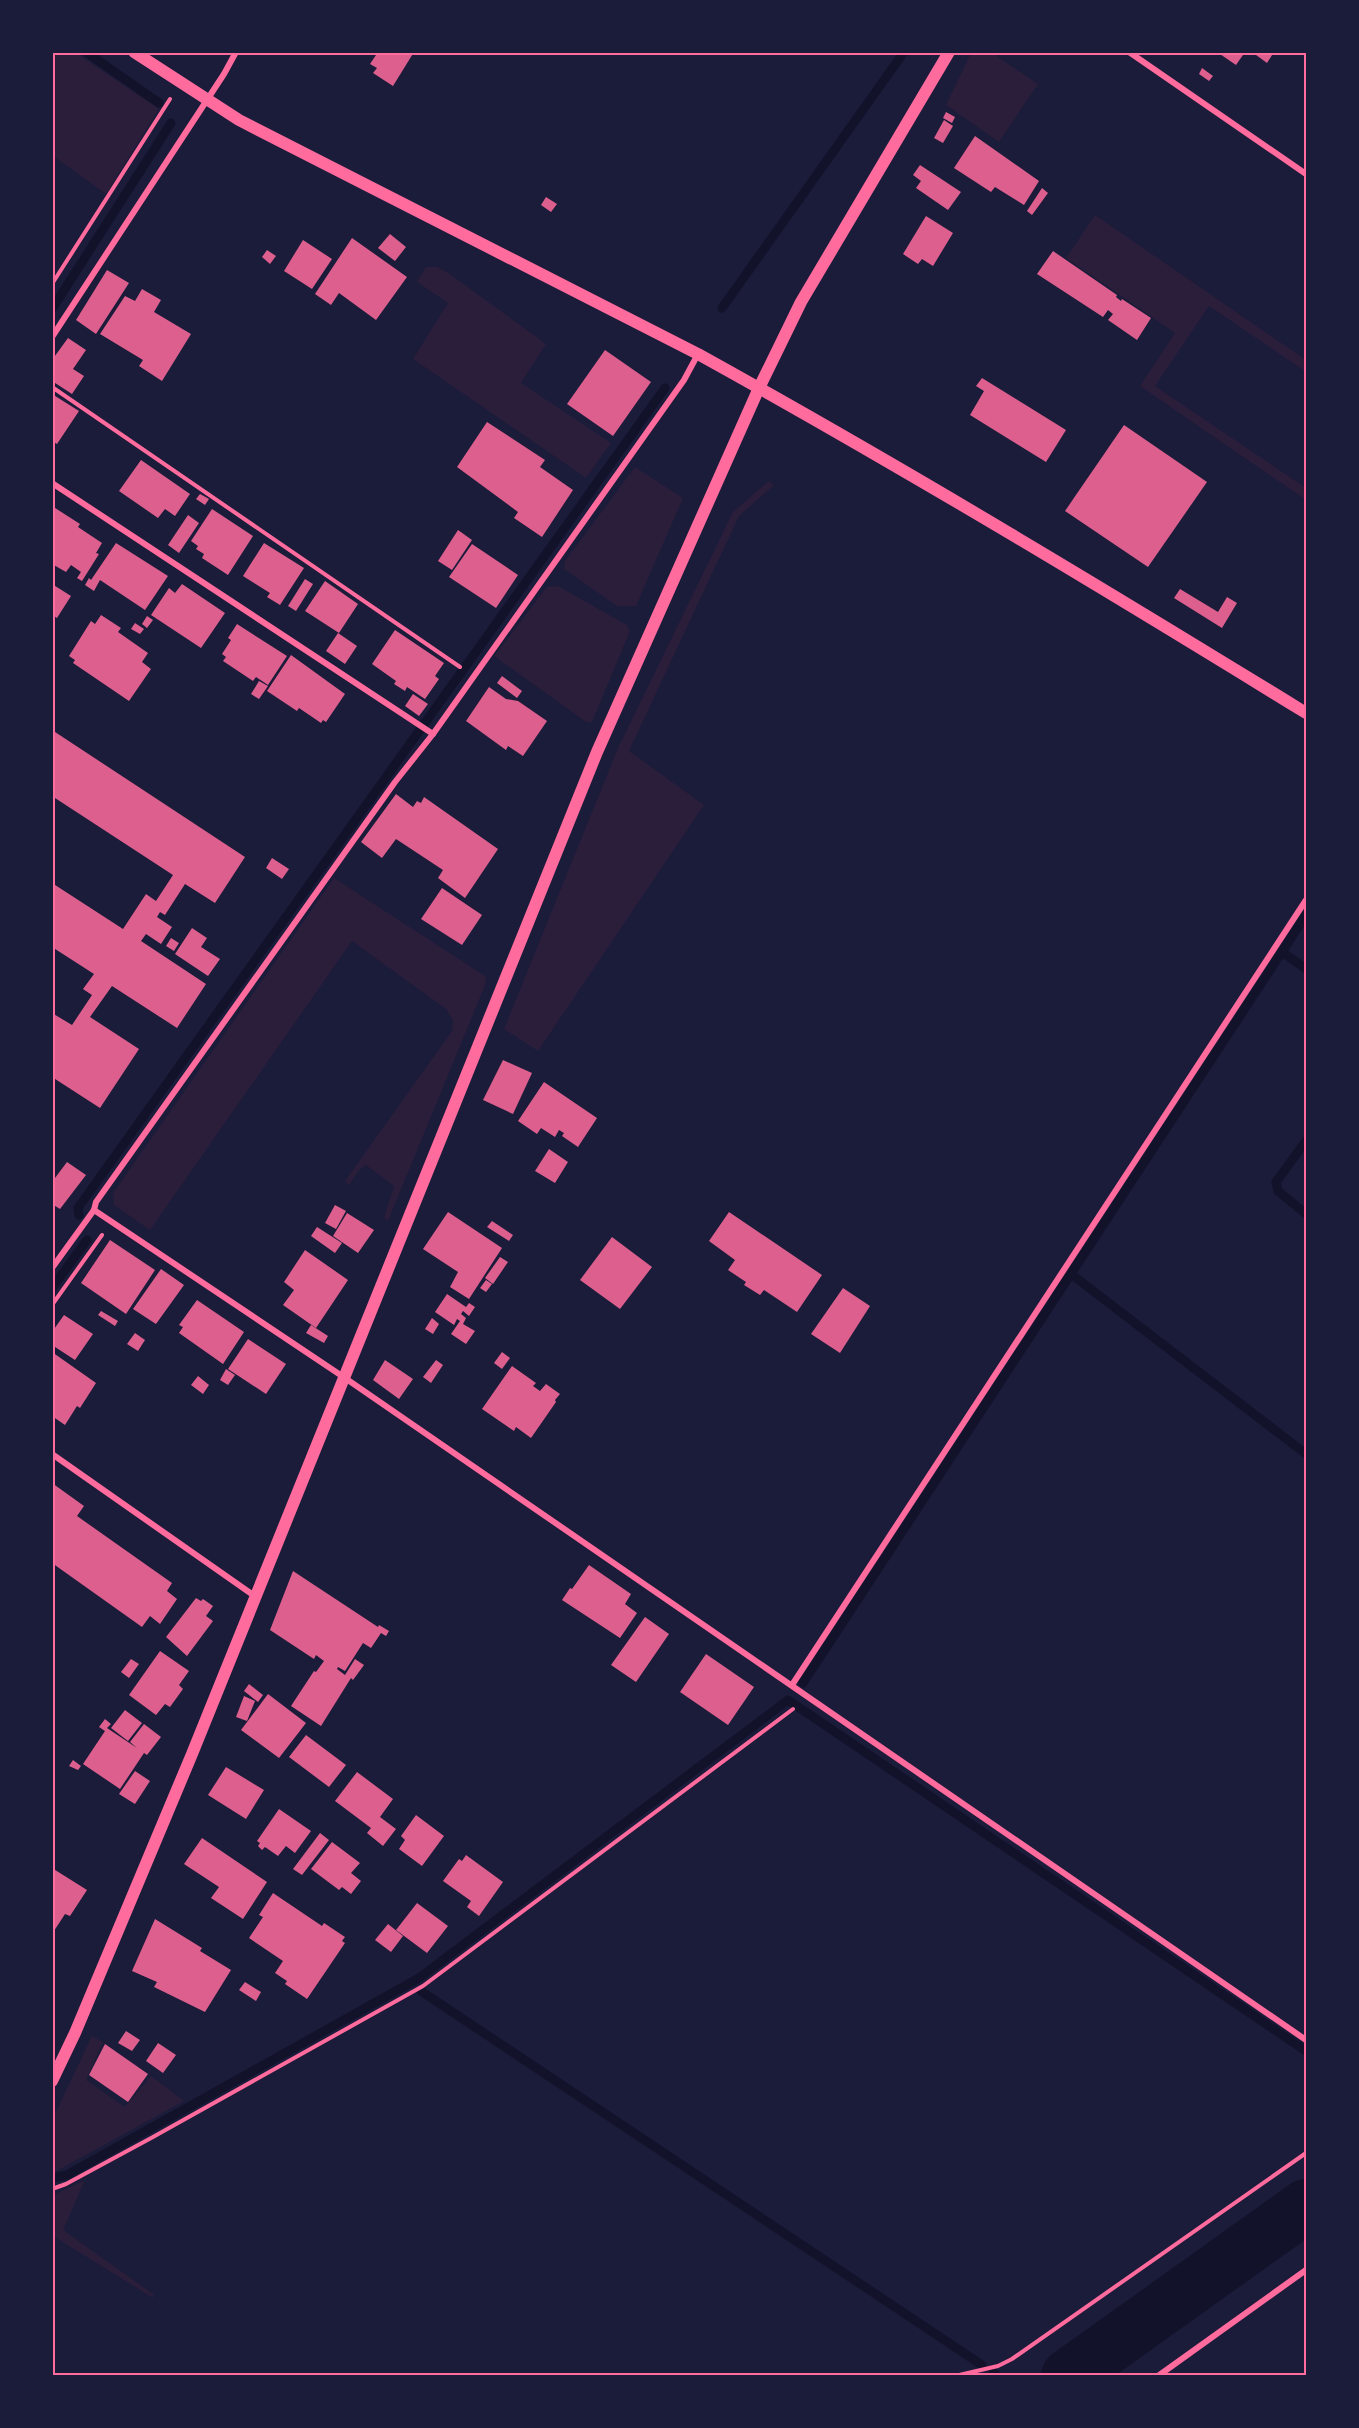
<svg xmlns="http://www.w3.org/2000/svg" width="1359" height="2428" font-family="Raleway,sans-serif">
	<rect width="100%" height="100%" fill="#1b1b3a"/>
	<g fill="#2a1e3b">
		<polygon points="53,52 76,53 159,109 106,194 53,156"/>
		<polygon points="971,53 992,53 1038,84 999,142 946,105"/>
		<polygon points="1095,215 1306,360 1306,372 1209,306 1155,386 1306,488 1306,500 1140,386 1175,333 1066,258"/>
		<polygon points="426,267 437,267 447,272 546,344 521,383 611,443 586,478 413,359 448,303 417,282"/>
		<polygon points="635,467 683,498 636,606 617,606 564,569 565,561"/>
		<polygon points="769,481 774,485 739,516 629,751 704,805 538,1051 504,1029 618,748 733,512"/>
		<polygon points="558,586 627,625 630,631 592,722 586,722 494,656 547,587"/>
		<polygon points="334,878 485,976 486,983 388,1221 384,1218 394,1186 366,1165 360,1169 349,1185 345,1181 452,1031 453,1020 446,1009 352,941 150,1230 114,1205 113,1193"/>
		<polygon points="92,2036 103,2042 86,2080 125,2107 151,2076 184,2101 53,2173 53,2118"/>
		<polygon points="85,2180 63,2230 153,2294 153,2298 53,2236 53,2195"/>
	</g>
	<g fill="none" stroke-linecap="round" stroke-linejoin="round">
		<g stroke="#12122b" stroke-width="9">
			<polyline points="86,52 159,103"/>
			<polyline points="722,308 904,52"/>
			<polyline points="52,309 171,123"/>
			<polyline points="1282,952 1306,969"/>
			<polyline points="1306,1141 1276,1182 1278,1191 1306,1214"/>
			<path d="M79 1215 78 1208C274 935 468 660 665 388"/>
			<polyline points="1071,1274 1306,1454"/>
			<polyline points="52,1288 87,1240"/>
			<polyline points="803,1683 1306,915"/>
			<polyline points="421,1991 982,2365"/>
			<polyline points="52,2178 67,2175 419,1978 788,1700 1306,2051"/>
			<polyline points="993,2372 997,2376"/>
		</g>
		<polyline stroke="#12122b" stroke-width="54" points="1068,2376 1306,2206"/>
	</g>
	<g fill="#dd5f8e">
		<polygon points="378,52 386,54 414,52 393,86 373,73 377,68 370,64"/>
		<polygon points="1217,52 1245,52 1236,65"/>
		<polygon points="1252,52 1274,52 1267,63"/>
		<polygon points="1202,68 1213,76 1209,81 1199,74"/>
		<polygon points="946,112 955,117 952,123 943,118"/>
		<polygon points="944,120 953,126 943,143 934,138"/>
		<polygon points="975,136 1039,181 1024,205 995,187 991,192 954,168"/>
		<polygon points="920,165 961,192 948,210 916,188 921,181 913,175"/>
		<polygon points="1042,188 1048,193 1032,215 1027,211"/>
		<polygon points="546,197 557,204 551,212 541,205"/>
		<polygon points="926,216 953,233 933,266 922,259 918,264 903,254"/>
		<polygon points="390,234 406,247 395,261 378,248"/>
		<polygon points="352,238 407,277 376,320 339,293 331,305 315,294"/>
		<polygon points="303,240 332,259 312,289 284,271"/>
		<polygon points="267,250 276,256 270,264 262,257"/>
		<polygon points="1053,251 1117,295 1116,297 1121,301 1122,299 1151,318 1137,340 1108,320 1113,314 1108,310 1103,317 1037,274"/>
		<polygon points="107,270 129,283 96,334 76,320"/>
		<polygon points="142,289 161,300 154,312 191,334 162,381 139,366 143,360 100,334 125,296 135,301"/>
		<polygon points="68,338 86,350 73,369 84,376 72,394 52,381 52,360"/>
		<polygon points="605,350 651,382 613,436 567,404"/>
		<polygon points="982,378 1066,430 1046,462 970,415 984,391 976,386"/>
		<polygon points="52,394 79,411 57,444 52,441"/>
		<polygon points="487,422 545,460 540,467 573,490 542,537 514,518 518,512 457,467"/>
		<polygon points="1124,425 1207,482 1148,567 1065,511"/>
		<polygon points="141,460 190,494 175,516 165,509 158,518 119,491"/>
		<polygon points="200,494 209,499 205,505 196,499"/>
		<polygon points="52,506 80,524 78,527 102,543 96,553 99,554 82,581 77,578 81,572 71,565 66,572 52,564"/>
		<polygon points="212,509 253,536 228,575 202,558 204,554 196,549 198,546 191,541"/>
		<polygon points="188,515 199,523 179,553 168,545"/>
		<polygon points="458,530 472,540 452,570 438,561"/>
		<polygon points="116,543 168,576 145,610 100,580 94,591 85,585 89,578 91,580"/>
		<polygon points="264,543 304,568 280,605 267,597 270,593 243,576"/>
		<polygon points="472,544 518,575 496,608 449,577"/>
		<polygon points="305,579 313,584 296,611 288,606"/>
		<polygon points="325,581 358,604 339,633 305,611"/>
		<polygon points="52,584 71,596 57,618 52,615"/>
		<polygon points="182,584 225,613 201,648 151,615 169,588 175,593"/>
		<polygon points="1180,589 1218,612 1227,597 1237,603 1222,628 1174,598"/>
		<polygon points="101,615 121,628 118,632 148,653 142,662 151,669 129,701 73,663 75,660 69,656 91,621 95,624"/>
		<polygon points="147,616 153,620 147,628 142,624"/>
		<polygon points="135,623 144,629 140,634 131,629"/>
		<polygon points="237,624 287,656 268,685 256,677 253,681 223,661 226,657 222,654 231,640 228,638"/>
		<polygon points="395,630 444,663 435,676 439,679 425,699 407,687 405,691 394,684 396,681 372,664"/>
		<polygon points="338,633 357,646 345,664 326,651"/>
		<polygon points="291,655 345,694 326,722 323,720 321,723 299,708 297,711 267,691"/>
		<polygon points="502,676 522,691 517,698 497,683"/>
		<polygon points="259,681 268,686 259,699 251,694"/>
		<polygon points="489,687 506,699 518,701 547,721 523,756 508,746 506,750 466,721"/>
		<polygon points="413,694 428,704 419,716 405,706"/>
		<polygon points="52,730 245,857 215,903 185,884 165,915 160,912 157,917 172,927 161,944 146,934 141,941 206,984 177,1028 112,986 90,1017 139,1049 100,1108 52,1077 52,1013 72,1025 92,995 83,989 94,974 52,947 52,883 123,929 146,894 156,901 173,875 55,798 52,802"/>
		<polygon points="396,794 413,807 417,801 421,803 424,797 498,849 465,898 438,878 443,870 396,839 382,858 361,842"/>
		<polygon points="272,858 289,869 282,879 266,868"/>
		<polygon points="442,888 482,915 462,945 421,919"/>
		<polygon points="192,928 207,938 201,947 220,959 208,976 175,954"/>
		<polygon points="171,938 179,943 174,951 166,946"/>
		<polygon points="503,1060 532,1073 513,1114 483,1100"/>
		<polygon points="544,1082 597,1118 578,1147 562,1136 564,1133 559,1130 555,1137 541,1128 537,1134 518,1121"/>
		<polygon points="549,1149 568,1162 555,1183 535,1171"/>
		<polygon points="67,1162 86,1175 60,1209 52,1204 52,1182"/>
		<polygon points="335,1205 346,1211 336,1229 325,1223"/>
		<polygon points="448,1212 502,1248 469,1299 450,1287 458,1272 423,1249"/>
		<polygon points="729,1212 822,1275 797,1312 764,1290 760,1295 744,1285 746,1282 728,1270 735,1260 709,1241"/>
		<polygon points="347,1213 374,1230 358,1253 333,1236"/>
		<polygon points="492,1221 513,1235 509,1241 487,1227"/>
		<polygon points="317,1227 342,1243 335,1253 311,1236"/>
		<polygon points="612,1237 652,1267 620,1309 580,1280"/>
		<polygon points="110,1240 155,1270 126,1314 81,1283"/>
		<polygon points="305,1250 348,1280 316,1328 283,1305 294,1290 284,1282"/>
		<polygon points="500,1257 508,1262 493,1284 485,1278"/>
		<polygon points="161,1269 184,1285 156,1324 133,1309"/>
		<polygon points="486,1280 492,1284 486,1292 480,1288"/>
		<polygon points="843,1288 870,1306 840,1353 811,1334"/>
		<polygon points="447,1294 466,1307 469,1303 475,1307 469,1316 463,1311 461,1314 466,1318 463,1324 475,1331 466,1344 451,1334 460,1321 457,1319 454,1325 435,1312"/>
		<polygon points="197,1300 244,1332 223,1364 179,1333 183,1327 179,1325"/>
		<polygon points="101,1311 118,1321 115,1326 98,1315"/>
		<polygon points="64,1315 93,1334 75,1360 52,1345 52,1332"/>
		<polygon points="432,1318 439,1324 433,1334 425,1329"/>
		<polygon points="311,1325 328,1336 324,1343 306,1333"/>
		<polygon points="135,1333 145,1340 138,1351 127,1344"/>
		<polygon points="248,1339 286,1364 266,1394 228,1369"/>
		<polygon points="52,1352 96,1383 80,1408 77,1406 65,1425 52,1416"/>
		<polygon points="502,1352 510,1358 502,1369 494,1363"/>
		<polygon points="385,1360 413,1379 399,1399 373,1380"/>
		<polygon points="436,1360 443,1365 431,1383 423,1377"/>
		<polygon points="512,1366 536,1383 533,1386 540,1391 546,1384 560,1394 555,1400 556,1402 531,1438 516,1427 514,1431 482,1409"/>
		<polygon points="226,1369 235,1375 228,1385 220,1380"/>
		<polygon points="198,1376 209,1385 203,1394 191,1385"/>
		<polygon points="52,1483 84,1506 77,1516 172,1583 167,1591 177,1599 160,1624 150,1616 142,1627 52,1563"/>
		<polygon points="589,1565 631,1594 625,1604 637,1613 620,1638 562,1600 570,1588 572,1589"/>
		<polygon points="293,1571 378,1627 379,1625 389,1631 386,1636 381,1633 371,1648 363,1643 345,1671 338,1667 337,1669 345,1675 355,1659 364,1665 353,1680 351,1678 321,1726 291,1706 314,1671 316,1672 324,1661 316,1655 314,1659 270,1630"/>
		<polygon points="196,1598 201,1601 203,1599 213,1606 206,1616 213,1621 187,1656 166,1637"/>
		<polygon points="645,1617 669,1634 636,1682 611,1665"/>
		<polygon points="160,1651 189,1671 179,1685 183,1689 170,1707 165,1704 156,1715 129,1695"/>
		<polygon points="706,1654 754,1687 728,1725 680,1692"/>
		<polygon points="131,1659 139,1664 129,1678 121,1672"/>
		<polygon points="249,1684 263,1695 258,1702 244,1691"/>
		<polygon points="268,1694 306,1723 279,1758 241,1730"/>
		<polygon points="244,1696 255,1701 247,1721 236,1717"/>
		<polygon points="125,1710 142,1723 128,1741 111,1728"/>
		<polygon points="105,1719 111,1724 107,1728 137,1748 130,1742 144,1724 161,1737 147,1755 144,1753 120,1789 83,1764 105,1731 99,1727"/>
		<polygon points="306,1735 346,1765 329,1787 289,1757"/>
		<polygon points="73,1760 81,1766 78,1770 69,1766"/>
		<polygon points="226,1767 264,1790 246,1819 208,1795"/>
		<polygon points="135,1771 150,1781 135,1804 119,1794"/>
		<polygon points="357,1772 393,1799 380,1817 396,1829 383,1846 367,1833 371,1828 335,1801"/>
		<polygon points="279,1809 311,1831 295,1853 286,1846 278,1856 265,1847 262,1850 258,1846 260,1843 257,1841"/>
		<polygon points="416,1815 444,1836 422,1866 399,1849 405,1840 401,1836"/>
		<polygon points="320,1833 329,1840 302,1875 293,1869"/>
		<polygon points="202,1838 267,1882 243,1919 211,1898 219,1887 184,1864"/>
		<polygon points="332,1842 360,1863 351,1873 361,1881 351,1894 342,1887 339,1890 311,1869"/>
		<polygon points="466,1855 503,1882 479,1916 467,1907 471,1901 443,1881 459,1859 462,1861"/>
		<polygon points="52,1868 87,1890 70,1916 65,1914 54,1931 52,1929"/>
		<polygon points="273,1893 322,1926 324,1923 345,1937 342,1941 345,1943 307,1999 285,1984 287,1981 275,1973 283,1961 249,1938 263,1917 259,1915"/>
		<polygon points="417,1903 448,1926 427,1953 396,1930"/>
		<polygon points="155,1919 202,1948 200,1951 231,1970 205,2012 154,1987 157,1982 132,1971"/>
		<polygon points="388,1924 403,1936 391,1952 375,1940"/>
		<polygon points="245,1982 261,1992 256,2001 239,1990"/>
		<polygon points="126,2031 140,2040 132,2051 118,2043"/>
		<polygon points="158,2043 176,2055 163,2073 146,2061"/>
		<polygon points="105,2044 148,2074 128,2102 89,2075"/>
	</g>
	<g fill="none" stroke-linecap="round" stroke-linejoin="round">
		<g stroke="#ff6b9d" stroke-width="4">
			<polyline points="52,284 170,99"/>
			<polyline points="52,387 460,667"/>
			<polyline points="52,1305 102,1235"/>
			<polyline points="52,2189 66,2184 153,2137 423,1986 793,1709"/>
			<polyline points="955,2376 998,2366 1012,2359 1306,2153"/>
		</g>
		<g stroke="#ff6b9d" stroke-width="6">
			<polyline points="1129,52 1306,174"/>
			<polyline points="52,337 224,74 236,52"/>
			<polyline points="52,483 433,734"/>
			<polyline points="94,1210 345,1378 1306,2040"/>
			<polyline points="52,1268 94,1210 96,1202 395,782 433,734 684,380 698,354"/>
			<polyline points="52,1454 256,1597"/>
			<polyline points="792,1685 1306,900"/>
			<polyline points="1158,2376 1306,2270"/>
		</g>
		<g stroke="#ff6b9d" stroke-width="12">
			<path d="M134 52 239 120 698 354C904 468 1106 590 1306 713"/>
			<polyline points="52,2081 75,2033 192,1754 597,752 759,388 801,302 949,52"/>
		</g>
	</g>
	<rect width="1359" height="2428" fill="none" stroke="#1b1b3a" stroke-width="108"/>
	<rect x="54" y="54" width="1251" height="2320" fill="none" stroke="#ff6b9d" stroke-width="2"/>
</svg>
